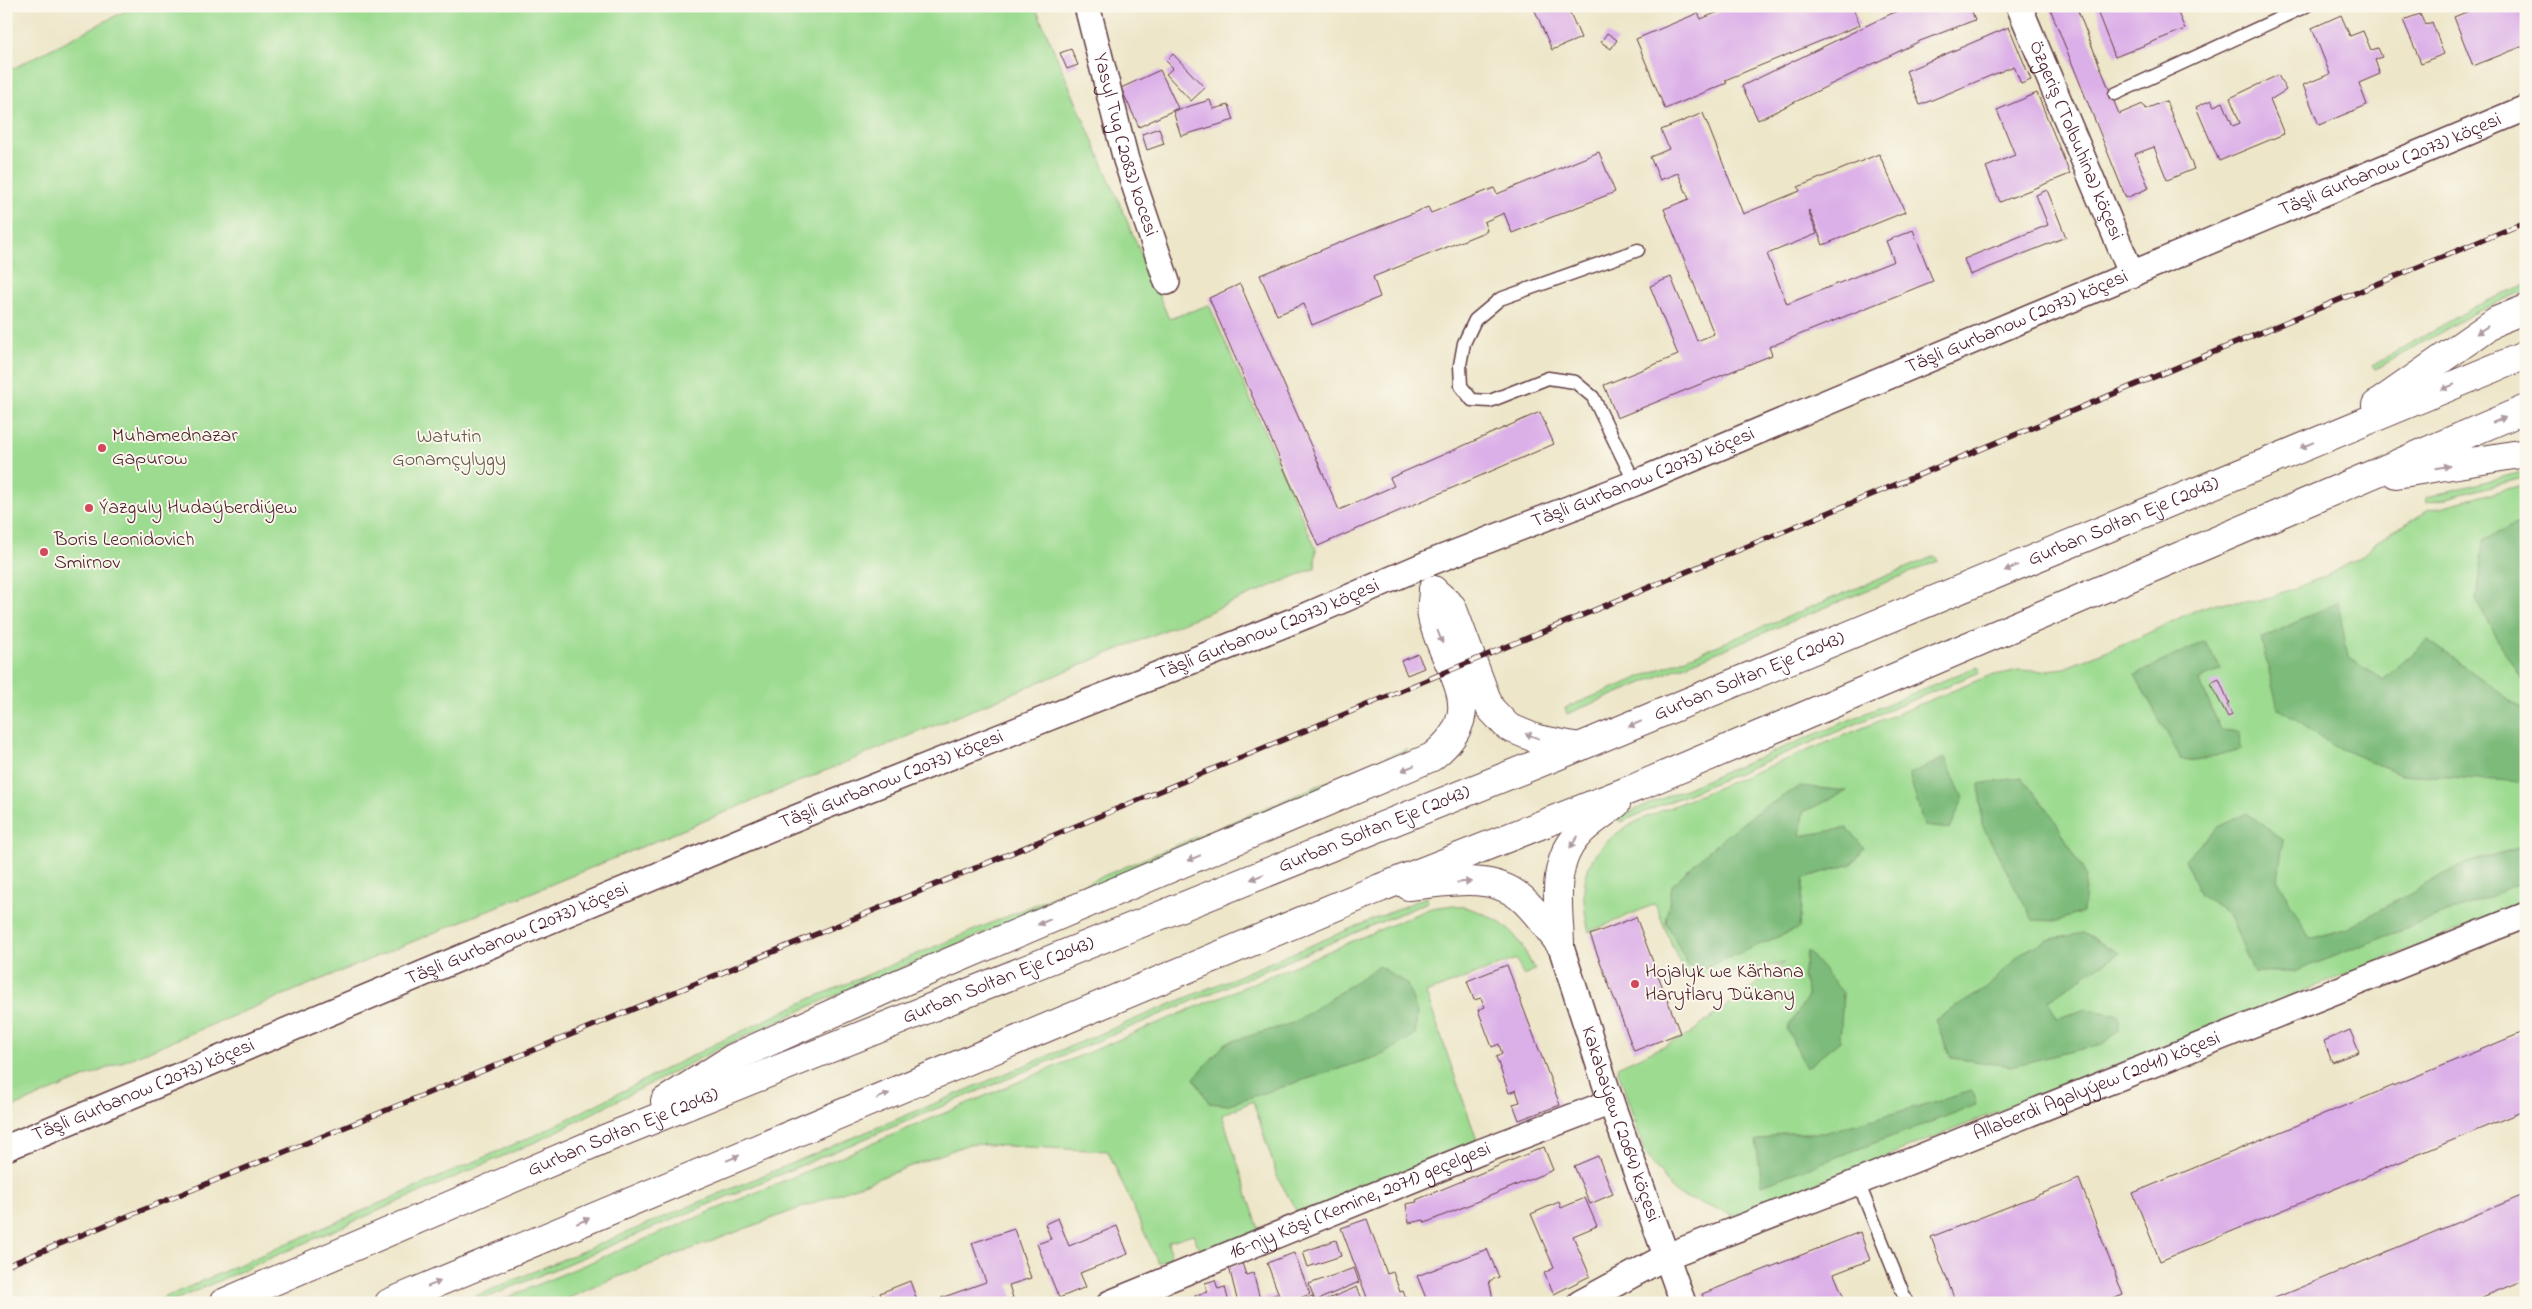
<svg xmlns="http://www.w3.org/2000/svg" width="2532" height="1309" font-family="'Indie Flower',sans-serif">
	<rect width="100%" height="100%" fill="#fbf7ec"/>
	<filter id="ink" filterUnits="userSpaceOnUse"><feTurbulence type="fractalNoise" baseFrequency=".02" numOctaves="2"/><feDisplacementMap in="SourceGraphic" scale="10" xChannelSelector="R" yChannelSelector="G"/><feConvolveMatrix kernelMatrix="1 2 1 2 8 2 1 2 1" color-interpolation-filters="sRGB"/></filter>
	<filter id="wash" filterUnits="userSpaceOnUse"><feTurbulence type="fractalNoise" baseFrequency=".0096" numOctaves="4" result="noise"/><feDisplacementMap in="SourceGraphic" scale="20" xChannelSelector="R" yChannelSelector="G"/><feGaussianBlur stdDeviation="1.12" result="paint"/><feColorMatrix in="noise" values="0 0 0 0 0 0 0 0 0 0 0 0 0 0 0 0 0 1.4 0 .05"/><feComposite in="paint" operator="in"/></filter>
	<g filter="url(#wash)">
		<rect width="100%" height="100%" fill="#ede6c9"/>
		<g fill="#9cdb90" stroke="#737d5e">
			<polygon points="135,6 1035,6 1169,319 1209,305 1316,549 1315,568 6,1110 6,72"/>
			<polygon points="2526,284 2526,290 2478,311 2376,369 2373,365 2476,306"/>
			<polygon points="2526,471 2526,477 2427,503 2426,497"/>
			<path d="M2526 484V903L1735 1216 1676 1194 1645 1153 1617 1067 1688 1035 1784 963 1687 981 1655 904 1589 932C1575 874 1589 844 1644 818L1986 677 2018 670 2040 671 2064 668 2140 637 2198 609 2216 603 2260 601 2326 576 2359 558 2382 538 2429 510Z"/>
			<polygon points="1935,556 1938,561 1567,714 1565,708"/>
			<polygon points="1978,666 1980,672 1621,822 1618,817"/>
			<polygon points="1406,749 1408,753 1388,763 813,1005 724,1046 542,1139 168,1303 152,1303 540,1133 721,1041 810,999"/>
			<polygon points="1426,897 1428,902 474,1303 459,1303"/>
			<path d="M1454 905C1474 908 1499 918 1513 934 1522 943 1528 959 1535 970L1523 975 1516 959 1426 993 1478 1143 1299 1216 1277 1176 1253 1101 1222 1115 1260 1233 1202 1255 1193 1234 1168 1242 1171 1258 1158 1263 1108 1151 969 1144 607 1281 558 1303H494L1431 908Z"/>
		</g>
		<g fill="#7dbb7a" stroke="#646d52">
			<polygon points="2526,519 2526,679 2520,679 2476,600 2483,540"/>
			<polygon points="2338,602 2348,657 2383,680 2428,640 2526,711 2526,782 2401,774 2334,746 2278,708 2261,639"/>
			<polygon points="2205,641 2221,669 2199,680 2221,730 2240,732 2241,749 2197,761 2181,759 2135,675"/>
			<polygon points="1945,758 1963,798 1950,829 1924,826 1909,774"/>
			<polygon points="2022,777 2053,817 2086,875 2083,912 2057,921 2033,920 1982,825 1979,784"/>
			<polygon points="1800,786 1847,791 1803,812 1800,836 1847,828 1864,848 1852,864 1804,878 1799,928 1699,970 1688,965 1666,922 1672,885 1708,851 1754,814"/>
			<polygon points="2247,813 2283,840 2278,880 2310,939 2348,928 2460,865 2526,846 2526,882 2294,972 2254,972 2228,912 2200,895 2185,860 2216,828"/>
			<polygon points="2083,933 2119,953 2048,1000 2057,1018 2087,1009 2119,1015 2119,1031 2102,1044 2011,1066 1951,1058 1935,1020 1987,988 2021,953 2047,940"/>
			<polygon points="1807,951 1843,993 1840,1041 1806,1068 1787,1029 1808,996 1803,976"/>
			<polygon points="1379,966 1407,984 1417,1013 1415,1035 1382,1055 1226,1105 1209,1103 1194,1078 1226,1043 1293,1023"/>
			<polygon points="1972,1091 1976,1105 1762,1185 1756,1141 1781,1133 1824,1133"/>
		</g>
		<g id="blocks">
			<g fill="#dbafe8">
				<polygon points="1533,6 1567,6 1581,38 1552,50"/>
				<polygon points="1733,6 1852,6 1860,25 1725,80 1727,83 1665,109 1636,39 1698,13 1701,19"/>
				<polygon points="1907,6 1970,6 1975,20 1920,41 1758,120 1742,86"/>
				<polygon points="2049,6 2076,6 2119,114 2143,104 2145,109 2166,101 2194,169 2167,180 2154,147 2135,154 2149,188 2126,198"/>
				<polygon points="2095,6 2175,6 2185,29 2115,57"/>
				<polygon points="2481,6 2519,6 2526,23 2526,45 2473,66 2454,17"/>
				<polygon points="2420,14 2425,25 2432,22 2444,54 2421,63 2403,20"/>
				<polygon points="2341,15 2350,36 2363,31 2371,50 2378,48 2382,57 2375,60 2380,74 2359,83 2367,105 2319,125 2303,85 2330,74 2312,28"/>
				<polygon points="2009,27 2031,80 2021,84 2014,66 1920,105 1906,71"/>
				<polygon points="1607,33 1617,40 1611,49 1601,42"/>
				<polygon points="1071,49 1078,65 1067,69 1060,53"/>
				<polygon points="1173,54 1205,88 1191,101 1166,74 1173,68 1166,61"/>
				<polygon points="1160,70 1178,108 1139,127 1121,88"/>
				<polygon points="2278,75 2286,90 2270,100 2284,134 2219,161 2196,107 2211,100 2214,106 2223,102 2233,126 2240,123 2230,98"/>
				<polygon points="2037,93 2070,174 2000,202 1986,167 2015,155 1997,110"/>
				<polygon points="1210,100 1213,109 1229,105 1234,120 1181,136 1173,111"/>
				<polygon points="1703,113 1743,214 1800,191 1798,187 1879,154 1905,212 1823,245 1809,210 1808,211 1817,234 1767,254 1787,304 1894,261 1886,241 1913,230 1933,281 1769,347 1772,355 1617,418 1604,385 1678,355 1650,286 1671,277 1697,341 1714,334 1664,209 1689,199 1678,173 1660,180 1650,157 1669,149 1661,130"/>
				<polygon points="1159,128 1164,144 1147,150 1142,134"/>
				<polygon points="1599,152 1615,192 1512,233 1504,213 1484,222 1487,231 1373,277 1380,297 1312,325 1304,304 1277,315 1260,275 1428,207 1431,213 1494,188 1497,194"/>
				<polygon points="2047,190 2066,237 1970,275 1964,259 2048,225 2036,195"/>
				<polygon points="1240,284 1339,510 1394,486 1390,478 1540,412 1554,444 1318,546 1209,298"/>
				<polygon points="1418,654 1424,668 1407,675 1401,661"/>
				<polygon points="2219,679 2229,703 2227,704 2232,715 2228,717 2210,683"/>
				<polygon points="1636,917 1680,1033 1634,1051 1590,935"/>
				<polygon points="1507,965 1560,1105 1519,1120 1513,1104 1520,1102 1516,1090 1509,1093 1496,1057 1502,1054 1499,1044 1492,1047 1478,1010 1485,1007 1481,998 1474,1000 1467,981"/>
				<polygon points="2350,1030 2359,1052 2332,1062 2324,1041"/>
				<polygon points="2526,1031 2526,1110 2160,1261 2133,1193"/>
				<polygon points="1544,1147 1553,1170 1425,1223 1424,1220 1409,1223 1406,1204 1417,1202 1416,1200"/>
				<polygon points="1598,1156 1613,1194 1590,1204 1574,1166"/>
				<polygon points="2079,1179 2123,1295 2103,1303 1956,1303 1931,1237"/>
				<polygon points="2526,1194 2526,1279 2468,1303 2263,1303"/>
				<polygon points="1585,1198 1597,1226 1573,1236 1590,1276 1554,1294 1544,1273 1554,1268 1531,1214 1559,1202 1561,1208"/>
				<polygon points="1058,1218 1069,1246 1117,1226 1128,1254 1080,1273 1086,1287 1059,1298 1037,1244 1051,1239 1045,1224"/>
				<polygon points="1367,1219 1387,1274 1393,1272 1400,1292 1403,1291 1408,1303 1369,1303 1341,1228"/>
				<polygon points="1014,1229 1031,1278 1009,1285 1013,1298 999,1303 943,1303 941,1298 986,1282 972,1243"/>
				<polygon points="1860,1232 1870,1260 1834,1274 1844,1298 1833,1303 1706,1303 1702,1294"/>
				<polygon points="1336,1240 1341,1256 1308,1267 1303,1252"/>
				<polygon points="1487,1249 1499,1277 1489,1281 1494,1303 1428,1303 1417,1276"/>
				<polygon points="1294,1253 1310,1294 1288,1303 1282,1303 1267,1263"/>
				<polygon points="1242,1263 1246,1275 1253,1273 1260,1299 1277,1294 1279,1303 1238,1303 1229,1267"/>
				<polygon points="1354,1268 1359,1282 1315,1301 1309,1284"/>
				<polygon points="1215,1280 1218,1289 1225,1287 1229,1303 1197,1303 1195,1295 1207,1292 1205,1283"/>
				<polygon points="910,1281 918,1303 884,1303 880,1293"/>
				<polygon points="1357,1287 1364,1303 1318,1303"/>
				<polygon points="875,1295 878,1303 854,1303"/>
				<polygon points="1169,1296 1171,1303 1154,1303"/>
				<polygon points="1312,1296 1315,1303 1295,1303"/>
			</g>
		</g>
	</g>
	<g filter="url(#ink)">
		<use href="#blocks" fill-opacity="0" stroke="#623d43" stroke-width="1"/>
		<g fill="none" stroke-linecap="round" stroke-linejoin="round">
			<defs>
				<g id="service">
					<polyline points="2115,94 2306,6"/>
					<polyline points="1635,483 1593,397 1575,382 1548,378 1490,401 1472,400 1461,386 1460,365 1464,343 1475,320 1500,299 1638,250"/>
					<polyline points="1858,1182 1907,1303"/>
				</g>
				<g id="minor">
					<path id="s1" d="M1087 6 1126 160 1167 282"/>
					<path id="s2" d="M2019 6 2132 275"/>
					<path id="s3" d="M1560 944 1611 1102 1683 1303"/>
					<path id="s4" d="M6 1148 788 821 1308 615 1424 565 1635 483 2526 108"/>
					<path id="s5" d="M1110 1303 1480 1152 1611 1102"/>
					<path id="s6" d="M1580 1303 1667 1256 1858 1182 2526 915"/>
				</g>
				<g id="trunk">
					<polyline points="2376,405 2496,321 2526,309"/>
					<polyline points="2396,474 2526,453"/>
					<polyline points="1433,590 1452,607 1490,708 1508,727 1537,739 1579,747"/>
					<path d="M1409 886C1446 883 1490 872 1520 897 1535 909 1548 929 1560 944"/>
					<path d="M1560 944C1559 908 1550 866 1577 836 1587 824 1604 814 1616 804"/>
					<path d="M665 1101 733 1058 900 983 1432 757C1493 709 1445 673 1432 617 1430 609 1433 598 1433 590"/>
					<path id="s7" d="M223 1303 602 1140 1579 747 2526 355"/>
					<polyline points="389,1303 1380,888 1637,787 2526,409"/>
				</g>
			</defs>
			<use href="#service" stroke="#623d43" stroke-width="15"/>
			<use href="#minor" stroke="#623d43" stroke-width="28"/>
			<use href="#trunk" stroke="#623d43" stroke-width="30"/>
			<use href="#service" stroke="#fff" stroke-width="12"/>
			<use href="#minor" stroke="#fff" stroke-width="25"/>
			<use href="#trunk" stroke="#fff" stroke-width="28"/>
			<defs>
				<polyline id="rail" points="6,1266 841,924 2526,222"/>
			</defs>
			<use href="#rail" stroke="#4a1f2b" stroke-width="5.5"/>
			<use href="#rail" stroke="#fbf7ec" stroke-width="4" stroke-dasharray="11" stroke-linecap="butt"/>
		</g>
		<defs><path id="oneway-solid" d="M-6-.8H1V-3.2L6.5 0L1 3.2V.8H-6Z" transform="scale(1.25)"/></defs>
		<g fill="#ae9aa0">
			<use href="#oneway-solid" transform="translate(2482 330) rotate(146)"/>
			<use href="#oneway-solid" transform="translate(2448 387) rotate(158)"/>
			<use href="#oneway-solid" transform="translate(2499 420) rotate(-22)"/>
			<use href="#oneway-solid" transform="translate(2307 445) rotate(157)"/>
			<use href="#oneway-solid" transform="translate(2443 467) rotate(-9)"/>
			<use href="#oneway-solid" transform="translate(2011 568) rotate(157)"/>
			<use href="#oneway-solid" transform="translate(1440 637) rotate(69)"/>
			<use href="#oneway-solid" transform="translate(1635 724) rotate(157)"/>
			<use href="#oneway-solid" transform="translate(1532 736) rotate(-160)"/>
			<use href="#oneway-solid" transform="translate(1408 768) rotate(157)"/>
			<use href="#oneway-solid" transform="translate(1574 842) rotate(125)"/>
			<use href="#oneway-solid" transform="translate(1194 858) rotate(157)"/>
			<use href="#oneway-solid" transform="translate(1257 877) rotate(158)"/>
			<use href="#oneway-solid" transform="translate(1464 882) rotate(-4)"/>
			<use href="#oneway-solid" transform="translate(1044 922) rotate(157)"/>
			<use href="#oneway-solid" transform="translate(883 1096) rotate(-23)"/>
			<use href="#oneway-solid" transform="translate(733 1158) rotate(-23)"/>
			<use href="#oneway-solid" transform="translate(583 1221) rotate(-23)"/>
			<use href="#oneway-solid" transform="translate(434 1284) rotate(-23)"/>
		</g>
	</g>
	<g fill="#d1495b" stroke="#fbf7ec" stroke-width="2">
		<circle cx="102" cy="448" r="5"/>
		<circle cx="89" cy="508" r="5"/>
		<circle cx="44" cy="552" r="5"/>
		<circle cx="1635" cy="984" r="5"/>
	</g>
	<g text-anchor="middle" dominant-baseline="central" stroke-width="4" stroke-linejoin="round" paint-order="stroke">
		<g font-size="20" fill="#4a1f2b" stroke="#fbf7ec">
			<text stroke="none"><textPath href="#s2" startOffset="146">Özgeriş (Tolbuhina) köçesi</textPath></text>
			<text stroke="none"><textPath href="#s1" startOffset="144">Yasyl Tug (2083) kocesi</textPath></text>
			<text stroke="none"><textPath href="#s4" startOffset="2579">Täşli Gurbanow (2073) köçesi</textPath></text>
			<text stroke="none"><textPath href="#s4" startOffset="2174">Täşli Gurbanow (2073) köçesi</textPath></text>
			<text stroke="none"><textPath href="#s4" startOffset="1769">Täşli Gurbanow (2073) köçesi</textPath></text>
			<text stroke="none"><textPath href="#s7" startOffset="2055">Gurban Soltan Eje (2043)</textPath></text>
			<text stroke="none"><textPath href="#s4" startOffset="1364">Täşli Gurbanow (2073) köçesi</textPath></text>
			<text stroke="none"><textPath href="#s7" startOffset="1650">Gurban Soltan Eje (2043)</textPath></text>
			<text stroke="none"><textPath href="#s4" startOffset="959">Täşli Gurbanow (2073) köçesi</textPath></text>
			<text stroke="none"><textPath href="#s7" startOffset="1245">Gurban Soltan Eje (2043)</textPath></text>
			<text stroke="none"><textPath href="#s4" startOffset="554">Täşli Gurbanow (2073) köçesi</textPath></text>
			<text stroke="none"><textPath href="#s7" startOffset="840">Gurban Soltan Eje (2043)</textPath></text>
			<text stroke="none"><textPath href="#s6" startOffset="561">Allaberdi Agalyýew (2041) köçesi</textPath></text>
			<text stroke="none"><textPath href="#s4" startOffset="149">Täşli Gurbanow (2073) köçesi</textPath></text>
			<text stroke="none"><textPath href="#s3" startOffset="190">Kakabaýew (2064) köçesi</textPath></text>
			<text stroke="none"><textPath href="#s7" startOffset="435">Gurban Soltan Eje (2043)</textPath></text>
			<text stroke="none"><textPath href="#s5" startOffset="270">16-njy Köşi (Kemine, 2071) geçelgesi</textPath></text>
		</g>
		<g font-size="20" fill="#4a1f2b" stroke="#fbf7ec" text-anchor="start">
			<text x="112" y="436">Muhamednazar<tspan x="112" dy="23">Gapurow</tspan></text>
			<text x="99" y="508">Ýazguly Hudaýberdiýew</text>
			<text x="54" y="540">Boris Leonidovich<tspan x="54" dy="23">Smirnov</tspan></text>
			<text x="1645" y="972">Hojalyk we Kärhana<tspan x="1645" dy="23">Harytlary Dükany</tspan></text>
		</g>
		<g font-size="20" fill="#635749" stroke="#fbf7ec">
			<text x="449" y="437">Watutin<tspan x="449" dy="23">Gonamçylygy</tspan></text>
		</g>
	</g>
	<rect width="2532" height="1309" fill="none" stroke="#fbf7ec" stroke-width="25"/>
</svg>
